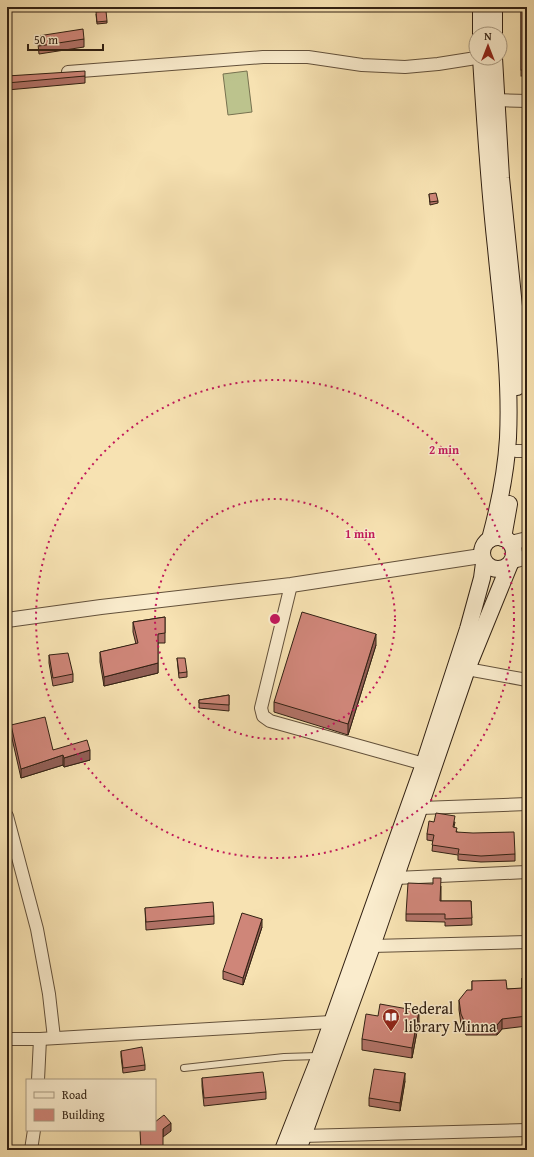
<svg xmlns="http://www.w3.org/2000/svg" width="534" height="1157" font-family="'Gentium Book Plus',serif">
	<rect width="100%" height="100%" fill="#f7e2b2"/>
	<filter id="stains"><feTurbulence type="fractalNoise" baseFrequency=".005" numOctaves="4"/><feColorMatrix values="0 0 0 0 .2 0 0 0 0 .09 0 0 0 0 .02 0 0 0 .5 -.17"/></filter>
	<radialGradient id="worn" r=".72"><stop offset=".6" stop-color="#630" stop-opacity="0"/><stop offset="1" stop-color="#630" stop-opacity=".3"/></radialGradient>
	<polygon fill="#bcc38d" stroke="#777250" points="247,71 252,112 228,115 223,74"/>
	<g fill="none" stroke-linecap="round" stroke-linejoin="round">
		<defs>
			<polyline id="service" points="184,1068 284,1057 318,1056"/>
			<g id="minor">
				<polyline points="68,72 263,57 308,57 362,65 405,67 438,64 476,58"/>
				<polyline points="496,100 527,101"/>
				<polyline points="516,451 527,451"/>
				<polyline points="291,585 261,708 263,716 270,721 424,764"/>
				<polyline points="467,669 527,680"/>
				<polyline points="421,808 527,804"/>
				<polyline points="7,816 37,929 49,994 54,1038"/>
				<polyline points="396,878 527,872"/>
				<polyline points="372,946 527,942"/>
				<polyline points="7,1039 40,1039 331,1022"/>
				<polyline points="38,1080 40,1039"/>
				<polyline points="302,1136 527,1130"/>
				<polyline points="31,1150 34,1130"/>
			</g>
			<g id="tertiary">
				<polyline points="511,543 527,539"/>
				<polyline points="513,561 527,557"/>
				<polyline points="7,620 101,607 291,585 481,556"/>
			</g>
			<g id="secondary">
				<polyline points="481,7 481,34"/>
				<polyline points="494,7 494,34"/>
				<path d="M481 58C485 122 489 185 496 248 502 311 511 374 508 438 506 472 499 506 490 539"/>
				<polyline points="494,58 501,178 519,356 517,387"/>
				<circle cx="498" cy="553" r="16"/>
				<polyline points="503,538 509,504"/>
				<polyline points="283,1150 320,1056 424,764 468,629 482,578 484,563"/>
				<polyline points="298,1150 372,946 467,669 509,566"/>
			</g>
		</defs>
		<use href="#service" stroke="#63513b" stroke-width="8"/>
		<use href="#minor" stroke="#63513b" stroke-width="14"/>
		<use href="#tertiary" stroke="#63513b" stroke-width="16"/>
		<use href="#secondary" stroke="#322113" stroke-width="18"/>
		<use href="#service" stroke="#faeccd" stroke-width="6"/>
		<use href="#minor" stroke="#faeccd" stroke-width="12"/>
		<use href="#tertiary" stroke="#faeccd" stroke-width="14"/>
		<use href="#secondary" stroke="#faeccd" stroke-width="16"/>
	</g>
	<g fill="#b27368" stroke="#322113">
		<rect x="521" y="7" width="6" height="69"/>
		<polygon points="96,14 107,21 107,23 97,24"/>
		<polygon points="38,36 84,39 84,47 39,54 38,44"/>
		<polygon points="7,76 85,76 85,83 7,90"/>
		<polygon points="429,194 438,201 438,203 430,205"/>
		<polygon points="165,617 165,643 158,643 158,673 104,686 100,662 100,652 136,644 133,632 133,622"/>
		<polygon points="376,645 348,735 274,712 274,702"/>
		<polygon points="49,655 73,674 73,682 53,686 49,663"/>
		<polygon points="177,658 187,672 187,677 179,678"/>
		<polygon points="229,695 229,711 199,708 199,700"/>
		<polygon points="11,725 53,750 90,760 64,767 63,765 21,778 11,734"/>
		<polygon points="434,822 455,822 454,827 457,832 515,854 515,861 481,862 458,860 458,855 432,851 433,841 427,840 427,834"/>
		<polygon points="441,886 441,901 471,901 472,925 445,926 445,922 406,921 406,914"/>
		<polygon points="145,908 214,916 214,924 146,930"/>
		<polygon points="262,927 243,985 223,979 223,971"/>
		<polygon points="522,978 527,978 527,1026 502,1029 497,1035 466,1035 461,1024 459,1010 459,1000 472,990 472,981 507,989 522,989"/>
		<polygon points="378,1016 419,1021 412,1058 362,1050 362,1039"/>
		<polygon points="121,1051 145,1065 145,1070 123,1073 121,1056"/>
		<polygon points="202,1078 266,1092 266,1099 204,1106 202,1086"/>
		<polygon points="405,1081 400,1111 369,1106 369,1098"/>
	</g>
	<g fill="#915e55" stroke="#322113">
		<polygon points="376,634 376,645 348,735 348,724"/>
		<polygon points="158,663 158,673 104,686 104,677"/>
		<polygon points="90,750 90,760 64,767 64,758"/>
		<polygon points="63,755 63,765 21,778 21,769"/>
		<polygon points="262,919 262,927 243,985 243,978"/>
		<polygon points="419,1011 419,1021 412,1058 412,1048"/>
		<polygon points="502,1019 502,1029 497,1035 497,1025"/>
		<polygon points="405,1073 405,1081 400,1111 400,1103"/>
		<polygon points="171,1123 171,1131 163,1137 163,1129"/>
	</g>
	<g fill="#cf8679" stroke="#322113">
		<rect x="521" y="7" width="6" height="63"/>
		<polygon points="106,11 107,21 97,22 96,12"/>
		<polygon points="83,29 84,39 39,46 38,36"/>
		<polygon points="85,71 85,76 7,83 7,76"/>
		<polygon points="436,193 438,201 430,202 429,194"/>
		<polygon points="302,612 376,634 348,724 274,702"/>
		<polygon points="165,617 165,633 158,634 158,663 104,677 100,652 138,643 133,622"/>
		<polygon points="68,653 73,674 53,678 49,655"/>
		<polygon points="177,658 185,658 187,672 179,673"/>
		<polygon points="229,695 229,705 199,703 199,700"/>
		<polygon points="45,717 53,750 87,740 90,750 64,758 63,755 21,769 11,725"/>
		<polygon points="436,813 455,816 453,827 457,828 456,832 473,833 514,832 515,854 481,856 458,854 459,849 432,845 434,835 427,834 429,821 434,822"/>
		<polygon points="433,878 441,878 440,901 471,901 472,918 445,919 445,914 406,914 408,883 433,884"/>
		<polygon points="213,902 214,916 146,922 145,908"/>
		<polygon points="242,913 262,919 243,978 223,971"/>
		<polygon points="522,978 527,978 527,1016 502,1019 497,1025 466,1025 461,1014 459,1000 467,990 472,990 472,981 506,980 507,989 522,988"/>
		<polygon points="380,1004 419,1011 412,1048 362,1039 366,1014 378,1016"/>
		<polygon points="142,1047 145,1065 123,1068 121,1051"/>
		<polygon points="374,1069 405,1073 400,1103 369,1098"/>
		<polygon points="263,1072 266,1092 204,1098 202,1078"/>
		<polygon points="164,1115 171,1123 163,1129 163,1149 164,1150 141,1150 140,1130 155,1130 155,1122"/>
	</g>
	<g fill="none" stroke="#c2185b" stroke-width="2" stroke-dasharray="2 4">
		<circle cx="275" cy="619" r="120"/>
		<circle cx="275" cy="619" r="239"/>
	</g>
	<defs>
		<symbol id="library-pin" viewBox="-11 -11 22 30"><path d="M0 17L-7.5 6A9.5 9.5 0 1 1 7.5 6Z" fill="#8f2418" stroke="#faeccd"/><path d="M-6-4Q-3-5.5-.7-3.5V5Q-3 3-6 4ZM6-4Q3-5.5 .7-3.5V5Q3 3 6 4Z" fill="#fff"/></symbol>
	</defs>
	<g fill-rule="evenodd">
		<use href="#library-pin" x="381" y="1007" width="20" height="27"/>
	</g>
	<g text-anchor="middle" dominant-baseline="central" stroke-width="3" stroke-linejoin="round" paint-order="stroke">
		<g font-size="16" fill="#322113" stroke="#faeccd" text-anchor="start">
			<text x="404" y="1008">Federal<tspan x="404" dy="18">library Minna</tspan></text>
		</g>
	</g>
	<circle cx="275" cy="619" r="6" fill="#c2185b" stroke="#faeccd" stroke-width="2"/>
	<g font-size="12" text-anchor="middle" font-weight="bold" fill="#c2185b" stroke="#faeccd" stroke-width="3" stroke-linejoin="round" paint-order="stroke">
		<text x="444" y="454">2 min</text>
		<text x="360" y="538">1 min</text>
	</g>
	<rect width="534" height="1157" fill="none" stroke="#f7e2b2" stroke-width="24"/>
	<rect x="8" y="8" width="518" height="1141" fill="none" stroke="#322113" stroke-width="2"/>
	<rect x="12" y="12" width="510" height="1133" fill="none" stroke="#322113"/>
	<rect x="26" y="1079" width="130" height="52" fill="#faeccd" stroke="#aa9b83"/>
	<rect x="34" y="1092" width="20" height="6" fill="#faeccd" stroke="#aa9b83"/>
	<text x="62" y="1099" font-size="12" fill="#322113">Road</text>
	<rect x="34" y="1109" width="20" height="12" fill="#cf8679" stroke="#aa9b83"/>
	<text x="62" y="1119" font-size="12" fill="#322113">Building</text>
	<g transform="translate(488 46)"><circle r="19" fill="#faeccd" stroke="#aa9b83"/>
	<path d="M0-3L7 15L0 10L-7 15Z" fill="#8f2418"/>
	<text y="-6" font-size="11" font-weight="bold" text-anchor="middle" fill="#322113">N</text>
	</g>
	<path d="M28 44v6h75v-6" fill="none" stroke="#322113" stroke-width="2"/>
	<text x="34" y="44" font-size="12" fill="#322113" stroke="#faeccd" stroke-width="3" paint-order="stroke">50 m</text>
	<rect width="100%" height="100%" filter="url(#stains)"/>
	<rect width="100%" height="100%" fill="url(#worn)"/>
</svg>
